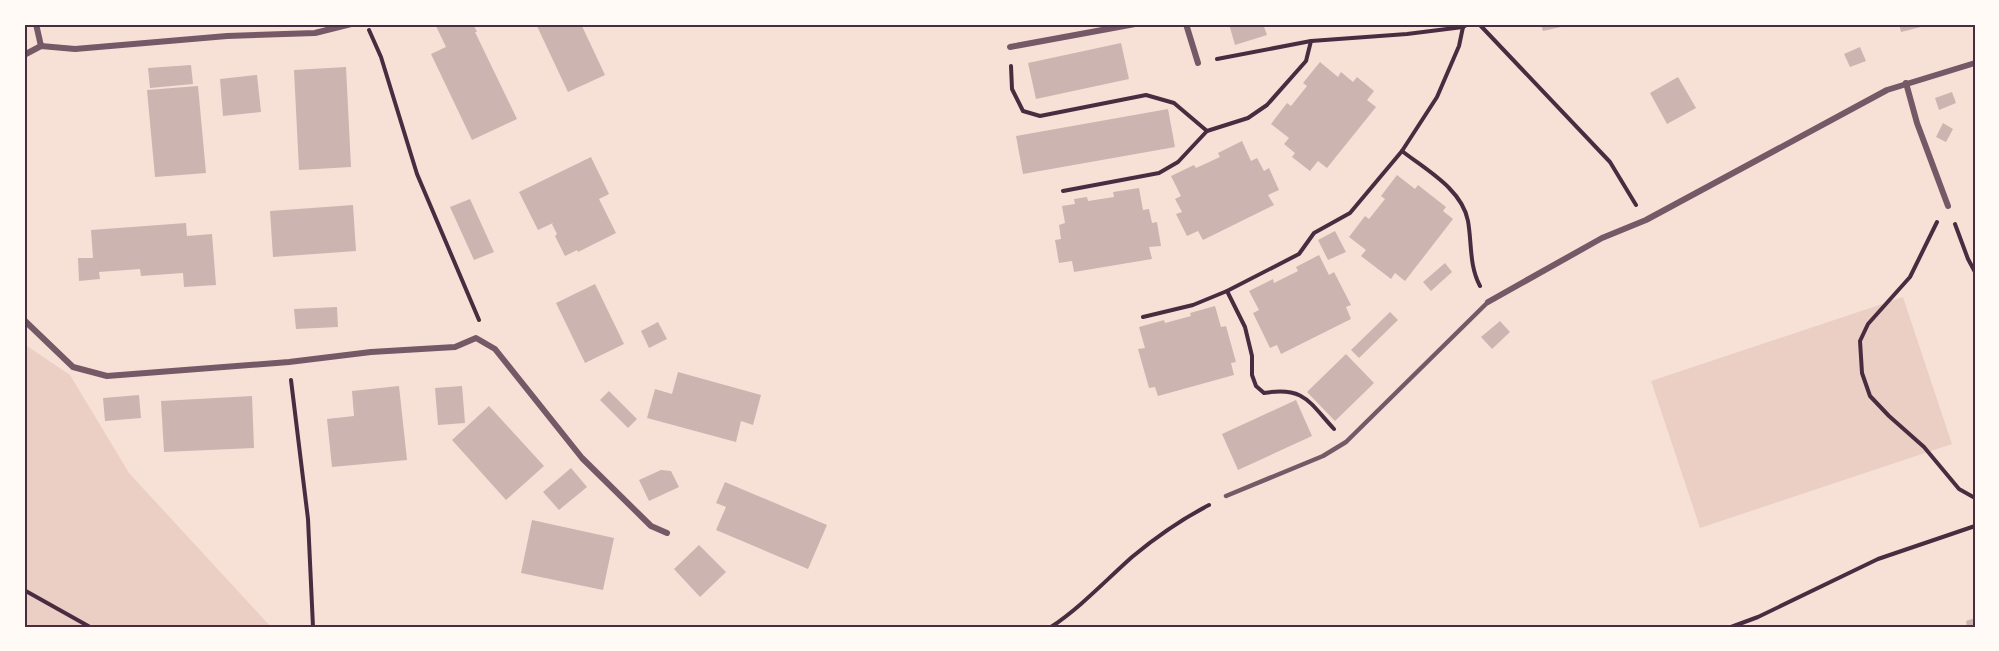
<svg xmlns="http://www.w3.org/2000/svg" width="1999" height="651" font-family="'Archivo Narrow',sans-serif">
	<rect width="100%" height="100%" fill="#f7e1d7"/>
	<g fill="#ebcfc5">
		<polygon points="1903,297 1952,444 1700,528 1651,381"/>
		<polygon points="24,344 70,375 129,473 271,627 24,627"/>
	</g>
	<g fill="#ccb4b1">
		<polygon points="435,24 473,24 477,32 475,32 517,119 472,140 431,54 446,47"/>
		<polygon points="536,24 581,24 605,75 568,92"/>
		<polygon points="1229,24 1263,24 1267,35 1235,45"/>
		<polygon points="1541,24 1570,24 1570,25 1543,31"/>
		<polygon points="1899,24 1929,24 1929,25 1901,32"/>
		<polygon points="1121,43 1129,79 1036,99 1028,63"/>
		<polygon points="1860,47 1866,61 1850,67 1844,54"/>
		<polygon points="1320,62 1338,77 1341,72 1353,82 1357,77 1374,91 1367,100 1376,107 1327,168 1318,161 1310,171 1292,157 1295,153 1284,144 1289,138 1271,124 1287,103 1291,106 1307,86 1303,83"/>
		<polygon points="191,65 193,84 150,88 148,68"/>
		<polygon points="346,67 351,167 299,170 294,70"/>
		<polygon points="257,75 261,112 223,116 220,79"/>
		<polygon points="1678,77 1696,108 1667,124 1650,93"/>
		<polygon points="198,86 206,173 155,177 147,90"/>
		<polygon points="1952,92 1956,103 1939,110 1935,98"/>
		<polygon points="1168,109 1175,147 1023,174 1016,136"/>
		<polygon points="1943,123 1953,129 1946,142 1936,137"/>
		<polygon points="1242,141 1251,161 1257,158 1264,171 1269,168 1279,190 1268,195 1274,205 1203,240 1198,231 1187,236 1176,214 1182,212 1175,199 1181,196 1171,176 1194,165 1196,168 1220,157 1218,153"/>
		<polygon points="591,157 609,194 599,199 616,233 578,252 577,250 565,256 555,236 557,234 552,224 553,223 538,230 519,192"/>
		<polygon points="1397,175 1415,189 1418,185 1446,207 1443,211 1453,219 1405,281 1395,273 1391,279 1361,256 1366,250 1349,237 1365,216 1369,219 1385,199 1381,196"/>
		<polygon points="1139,188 1143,210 1149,209 1152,223 1157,222 1161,246 1149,247 1152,259 1074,272 1072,261 1059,263 1055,240 1061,239 1059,225 1065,223 1062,206 1075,204 1074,199 1087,197 1088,201 1114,197 1113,192"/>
		<polygon points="470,199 494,252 474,260 450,207"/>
		<polygon points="353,205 356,251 273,257 270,211"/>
		<polygon points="186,223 187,236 212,234 216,285 184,287 183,273 141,276 140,269 99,272 100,279 79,281 78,258 93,258 91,230"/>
		<polygon points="1335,231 1346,252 1328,260 1318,240"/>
		<polygon points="1319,255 1329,275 1334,272 1351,305 1346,307 1351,319 1281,354 1277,345 1270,348 1253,313 1259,310 1249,291 1273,279 1274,283 1298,271 1296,267"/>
		<polygon points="1445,263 1452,272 1431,291 1423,282"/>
		<polygon points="595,284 624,344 585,363 556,303"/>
		<polygon points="1215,306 1221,327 1226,326 1236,362 1231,363 1234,375 1158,396 1155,387 1149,388 1138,349 1145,348 1139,327 1164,320 1165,323 1191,316 1190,313"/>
		<polygon points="337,307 338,327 296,329 294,309"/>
		<polygon points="1390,312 1398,320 1359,358 1351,350"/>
		<polygon points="1500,321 1510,332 1492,349 1481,337"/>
		<polygon points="658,322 667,339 649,348 641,331"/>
		<polygon points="1346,354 1374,383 1335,421 1307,392"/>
		<polygon points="678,372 761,395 753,425 741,421 736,442 647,418 655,389 672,394"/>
		<polygon points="399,386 407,460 332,467 327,419 354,416 352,391"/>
		<polygon points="462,386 465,423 438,425 435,388"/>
		<polygon points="609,391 637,419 628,428 600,400"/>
		<polygon points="139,395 141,418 105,421 103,398"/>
		<polygon points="252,396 254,448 164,452 161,401"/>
		<polygon points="1296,400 1312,436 1238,470 1222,434"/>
		<polygon points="489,406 544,466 506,500 452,440"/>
		<polygon points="571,468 587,487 559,510 543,492"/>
		<polygon points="661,470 671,471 679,487 649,501 639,480"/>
		<polygon points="725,482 827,525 808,569 716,530 726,507 716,503"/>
		<polygon points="532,520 614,538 603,590 521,573"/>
		<polygon points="699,545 726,572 700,597 674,569"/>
		<polygon points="1975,618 1975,627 1967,627 1966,621"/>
	</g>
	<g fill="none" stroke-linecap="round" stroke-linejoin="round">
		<g stroke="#4a2c40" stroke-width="4">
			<polyline points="1479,24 1610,162 1636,205"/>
			<polyline points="369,30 381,57 417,174 479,320"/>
			<polyline points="1217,59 1311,41 1407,34 1463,27 1468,24"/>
			<polyline points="1011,66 1012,89 1023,111 1040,116 1146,95 1174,103 1207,131"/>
			<path d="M1402 151C1426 170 1462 189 1468 221 1472 244 1469 265 1480 286"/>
			<polyline points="1063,191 1159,173 1178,162 1207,131 1248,118 1267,105 1306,61 1311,41"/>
			<polyline points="1937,222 1910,277 1868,324 1860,341 1862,373 1870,396 1889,416 1924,447 1959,489 1975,498"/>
			<polyline points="1955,224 1968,259 1975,272"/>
			<path d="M1227 291 1245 327 1252 356V375L1256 386 1264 393C1304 386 1309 402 1334 429"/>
			<polyline points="1143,317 1193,305 1227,291 1299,254 1314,233 1350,213 1402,151 1437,97 1459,46 1463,27"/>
			<polyline points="291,380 308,519 313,627"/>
			<polyline points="24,590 90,627"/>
			<path d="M1051 627C1081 607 1105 581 1132 557 1156 537 1182 519 1209 505"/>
			<polyline points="1731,627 1758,617 1878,559 1975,526"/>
		</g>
		<polyline stroke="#755966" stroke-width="4.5" points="1226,496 1323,456 1346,442 1488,302"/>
		<g stroke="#755966" stroke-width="6">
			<polyline points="36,24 41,46"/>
			<polyline points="1186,24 1198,63"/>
			<polyline points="1010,47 1135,24"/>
			<polyline points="24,55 41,46 75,49 227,36 315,33 351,24"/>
			<polyline points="1906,83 1917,123 1948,206"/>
			<polyline points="1488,302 1602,238 1646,220 1887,90 1975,63"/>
			<polyline points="24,320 73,367 107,376 289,362 371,352 455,347 476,338 495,349 582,458 651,526 667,533"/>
		</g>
	</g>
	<rect width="1999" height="651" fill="none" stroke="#fffaf5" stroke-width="51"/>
	<rect x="26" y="26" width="1948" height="600" fill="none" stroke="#4a2c40" stroke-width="2"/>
</svg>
